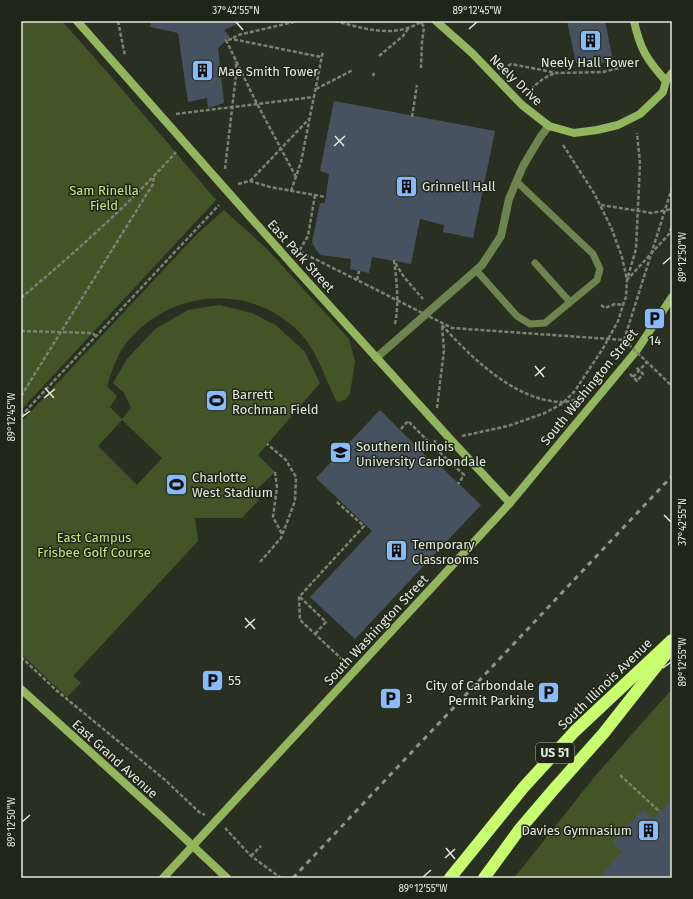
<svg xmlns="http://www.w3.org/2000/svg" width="693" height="899" font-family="'Fira Sans',sans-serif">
	<rect width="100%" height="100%" fill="#2a3021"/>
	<g fill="#435427" fill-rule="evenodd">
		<polygon points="21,21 62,21 109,74 216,200 21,410"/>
		<path d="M224 210 266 248 349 339 355 361 350 394 345 400 337 402C324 377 317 348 295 328 245 282 166 291 125 345 116 357 112 371 107 386L117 396 110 407 122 419 131 408 124 393 113 383 127 359 155 329 188 310 219 305 252 313 277 326 305 352 320 383 258 455 275 472 253 493 259 500 242 518H195L198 541 73 676 81 683 67 697 21 654V422L196 235ZM122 420 162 458 137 485 98 446Z"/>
		<polygon points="672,689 672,878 514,878 596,775"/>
	</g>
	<g fill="#475261">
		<polygon points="151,21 244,21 224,30 230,37 218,48 224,103 208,108 207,98 188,102 178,33 150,27"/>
		<polygon points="567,21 605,21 613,61 596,64 593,59 576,63"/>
		<polygon points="334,101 495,131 473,238 443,232 444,225 420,219 411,264 372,257 369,273 350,269 351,259 321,255 316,250 312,242 320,203 325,203 329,174 320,171"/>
		<polygon points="380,410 435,465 437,463 481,505 355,639 310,597 372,531 316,478"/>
		<polygon points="672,799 672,878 598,878 622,852 612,842 643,809 654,819"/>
	</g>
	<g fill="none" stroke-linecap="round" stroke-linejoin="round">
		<g stroke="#7b8174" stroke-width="2.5" stroke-dasharray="4 2" stroke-linecap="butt">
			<polyline points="118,21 125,56"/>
			<path d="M335 21C363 28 393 39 421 22L424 27 422 42 421 68"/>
			<polyline points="233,38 238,35 298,21"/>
			<polyline points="379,56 403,36 408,29"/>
			<polyline points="503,69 511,64 557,73 603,72 627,66"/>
			<polyline points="373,76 374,73"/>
			<polyline points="316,89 353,70"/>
			<path d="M527 94C536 84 543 77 556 73"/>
			<polyline points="176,114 314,97"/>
			<polyline points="412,117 417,85"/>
			<polyline points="563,145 594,193 611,227 622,257 627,280 669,234 672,226"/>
			<polyline points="225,169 236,75 236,61"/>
			<polyline points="296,177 254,98 226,40 232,39 321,57"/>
			<polyline points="250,181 309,119"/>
			<polyline points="238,184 250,181 270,187 326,197"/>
			<polyline points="291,191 301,162 323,51"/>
			<polyline points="315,195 308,236 299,251 365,284"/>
			<polyline points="601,205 652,213 672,209"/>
			<polyline points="357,280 359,271"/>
			<path d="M21 298C75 252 129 205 176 152"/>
			<polyline points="601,305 605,308 615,304 623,305"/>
			<path d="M395 324C399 304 397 281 394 261L404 277 423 299"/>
			<path d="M442 325C470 357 516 401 561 402 568 403 576 399 582 397"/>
			<polyline points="21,331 92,333 96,336"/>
			<polyline points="630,374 637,381 643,374 636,367"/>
			<polyline points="21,396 153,184 154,176"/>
			<polyline points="437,408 444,350 442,325"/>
			<polyline points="21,416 219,205"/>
			<polyline points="401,429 408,421 435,448 435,440"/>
			<polyline points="462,436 508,426 545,413 563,403 574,392 602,350 618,321 623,305 626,297 627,280 636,249 640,163 637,133"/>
			<polyline points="440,445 435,448 464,475 458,484"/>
			<polyline points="275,472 277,487 273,517 282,534"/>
			<polyline points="337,502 364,526 299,597 300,620 346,663"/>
			<polyline points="260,562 281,538 295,501 296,477 286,460 267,444"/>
			<polyline points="300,597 326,622 315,634"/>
			<polyline points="21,657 56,690 164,779 199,812 205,815"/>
			<polyline points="620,775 660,812"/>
			<polyline points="225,828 251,856 281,878"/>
			<polyline points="251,856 261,846"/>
		</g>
		<g stroke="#6e844f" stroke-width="7">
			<polyline points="535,263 570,302"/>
			<polyline points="476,270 517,316 530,324 545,323 597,280 600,269 593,254 517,182"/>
		</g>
		<polyline stroke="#6e844f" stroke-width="8" points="376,358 482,265 501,236 509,199 523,166 541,136 549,126"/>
		<g stroke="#93b55e" stroke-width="8">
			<polyline points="77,21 297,270 452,441 510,503"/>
			<polyline points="436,21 472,53 522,105 549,126 574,133 597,130 618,125 640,114 663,92 666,81 672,73"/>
			<path d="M634 21C640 49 647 60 666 81"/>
			<polyline points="21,689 162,817 227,878"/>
			<polyline points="163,878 510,503 637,350 672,297"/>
		</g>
		<g stroke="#c9fd70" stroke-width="12">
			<polyline points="450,878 523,788 575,731 672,640"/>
			<polyline points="484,878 519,830 554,789 603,734 666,654"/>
		</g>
		<polyline stroke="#8e9488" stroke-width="3" stroke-dasharray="5 5" stroke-linecap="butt" points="293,878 672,476"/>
		<g stroke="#7b8174" stroke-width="2.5" stroke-dasharray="4 2" stroke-linecap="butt">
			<polyline points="365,284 452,328 624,340 672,386"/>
			<polyline points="624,340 672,188"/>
			<polyline points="633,377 647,362"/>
		</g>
	</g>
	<path fill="none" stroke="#e4e9df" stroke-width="1.5" d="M236 22 243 30M469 29 477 22M335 136 344 146M334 146 345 136M663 264 671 257M535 366 544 377M535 376 545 367M45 388 54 398M44 398 55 389M22 417 30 411M664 515 671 522M245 618 255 629M245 628 255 619M663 668 671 662M22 822 30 815M446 848 455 859M445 858 455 849M423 877 431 870"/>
	<defs>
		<symbol id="building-square" viewBox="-11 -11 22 22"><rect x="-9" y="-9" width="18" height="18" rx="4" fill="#87bbfb" stroke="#202617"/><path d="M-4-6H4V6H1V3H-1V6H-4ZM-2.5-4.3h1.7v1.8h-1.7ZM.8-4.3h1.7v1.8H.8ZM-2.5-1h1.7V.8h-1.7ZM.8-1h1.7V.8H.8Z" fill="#111"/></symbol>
		<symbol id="parking-square" viewBox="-11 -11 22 22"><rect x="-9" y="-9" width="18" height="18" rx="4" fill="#87bbfb" stroke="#202617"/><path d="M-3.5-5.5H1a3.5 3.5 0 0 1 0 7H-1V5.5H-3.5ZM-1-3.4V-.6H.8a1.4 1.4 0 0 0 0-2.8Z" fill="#111"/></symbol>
		<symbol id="stadium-square" viewBox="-11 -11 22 22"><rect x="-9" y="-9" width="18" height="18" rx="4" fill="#87bbfb" stroke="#202617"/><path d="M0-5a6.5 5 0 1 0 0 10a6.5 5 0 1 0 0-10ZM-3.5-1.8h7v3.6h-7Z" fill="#111"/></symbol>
		<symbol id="university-square" viewBox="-11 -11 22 22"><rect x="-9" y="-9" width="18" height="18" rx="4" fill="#87bbfb" stroke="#202617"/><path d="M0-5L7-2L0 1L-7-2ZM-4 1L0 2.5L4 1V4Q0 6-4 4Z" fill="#111"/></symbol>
	</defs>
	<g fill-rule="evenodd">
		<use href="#building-square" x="578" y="28" width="25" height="25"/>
		<use href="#building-square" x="190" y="58" width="25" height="25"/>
		<use href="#building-square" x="394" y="174" width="25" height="25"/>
		<use href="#parking-square" x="642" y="306" width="25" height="25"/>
		<use href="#stadium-square" x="204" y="388" width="25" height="25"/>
		<use href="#university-square" x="328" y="440" width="25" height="25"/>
		<use href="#stadium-square" x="164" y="472" width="25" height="25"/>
		<use href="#building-square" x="384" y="538" width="25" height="25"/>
		<use href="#parking-square" x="200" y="668" width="25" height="25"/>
		<use href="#parking-square" x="536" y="680" width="25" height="25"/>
		<use href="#parking-square" x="378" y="686" width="25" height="25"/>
		<use href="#building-square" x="636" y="818" width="25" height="25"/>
	</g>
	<g text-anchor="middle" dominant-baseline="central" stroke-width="3" stroke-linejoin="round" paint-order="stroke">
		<rect fill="#202617" stroke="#a9aea3" stroke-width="1" x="536" y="743" width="38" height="20" rx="3"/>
		<g font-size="12" font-weight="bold" fill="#e4e9df">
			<text x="555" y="753">US 51</text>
		</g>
		<g font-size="13" fill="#e4e9df" stroke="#202617" text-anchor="start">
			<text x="590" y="62" text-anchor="middle">Neely Hall Tower</text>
			<text x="218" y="71">Mae Smith Tower</text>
			<text x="422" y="186">Grinnell Hall</text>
			<text x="655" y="340" text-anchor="middle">14</text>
			<text x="232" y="394">Barrett<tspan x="232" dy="15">Rochman Field</tspan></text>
			<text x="356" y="446">Southern Illinois<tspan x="356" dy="15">University Carbondale</tspan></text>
			<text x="192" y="477">Charlotte<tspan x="192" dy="15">West Stadium</tspan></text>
			<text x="412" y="544">Temporary<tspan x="412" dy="15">Classrooms</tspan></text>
			<text x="228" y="680">55</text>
			<text x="534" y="685" text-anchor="end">City of Carbondale<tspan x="534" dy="15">Permit Parking</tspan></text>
			<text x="406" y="698">3</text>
			<text x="632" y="830" text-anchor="end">Davies Gymnasium</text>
		</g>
		<g font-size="13" fill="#e4e9df" stroke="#202617">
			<text transform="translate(516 80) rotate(44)">Neely Drive</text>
			<text transform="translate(301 256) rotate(48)">East Park Street</text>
			<text transform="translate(589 387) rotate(-51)">South Washington Street</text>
			<text transform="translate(376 630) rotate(-47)">South Washington Street</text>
			<text transform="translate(605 684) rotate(-44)">South Illinois Avenue</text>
			<text transform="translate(115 759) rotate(42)">East Grand Avenue</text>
		</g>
		<g font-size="13" fill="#c0ec7c" stroke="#202617">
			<text x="104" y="190">Sam Rinella<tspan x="104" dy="15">Field</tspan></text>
			<text x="94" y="537">East Campus<tspan x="94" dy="15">Frisbee Golf Course</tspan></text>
		</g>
	</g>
	<rect width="693" height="899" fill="none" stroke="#202617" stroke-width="44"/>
	<rect x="22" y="22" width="649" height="855" fill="none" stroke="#e4e9df" stroke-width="1.5"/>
	<g font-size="10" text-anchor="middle" fill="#e4e9df">
		<text x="236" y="14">37°42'55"N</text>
		<text x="477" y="14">89°12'45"W</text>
		<text transform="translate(682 257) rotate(-90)" y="4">89°12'50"W</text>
		<text transform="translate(11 417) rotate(-90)" y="4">89°12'45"W</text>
		<text transform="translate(682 522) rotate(-90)" y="4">37°42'55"N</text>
		<text transform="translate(682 662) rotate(-90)" y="4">89°12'55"W</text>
		<text transform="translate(11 822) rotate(-90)" y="4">89°12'50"W</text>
		<text x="423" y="892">89°12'55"W</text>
	</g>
</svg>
